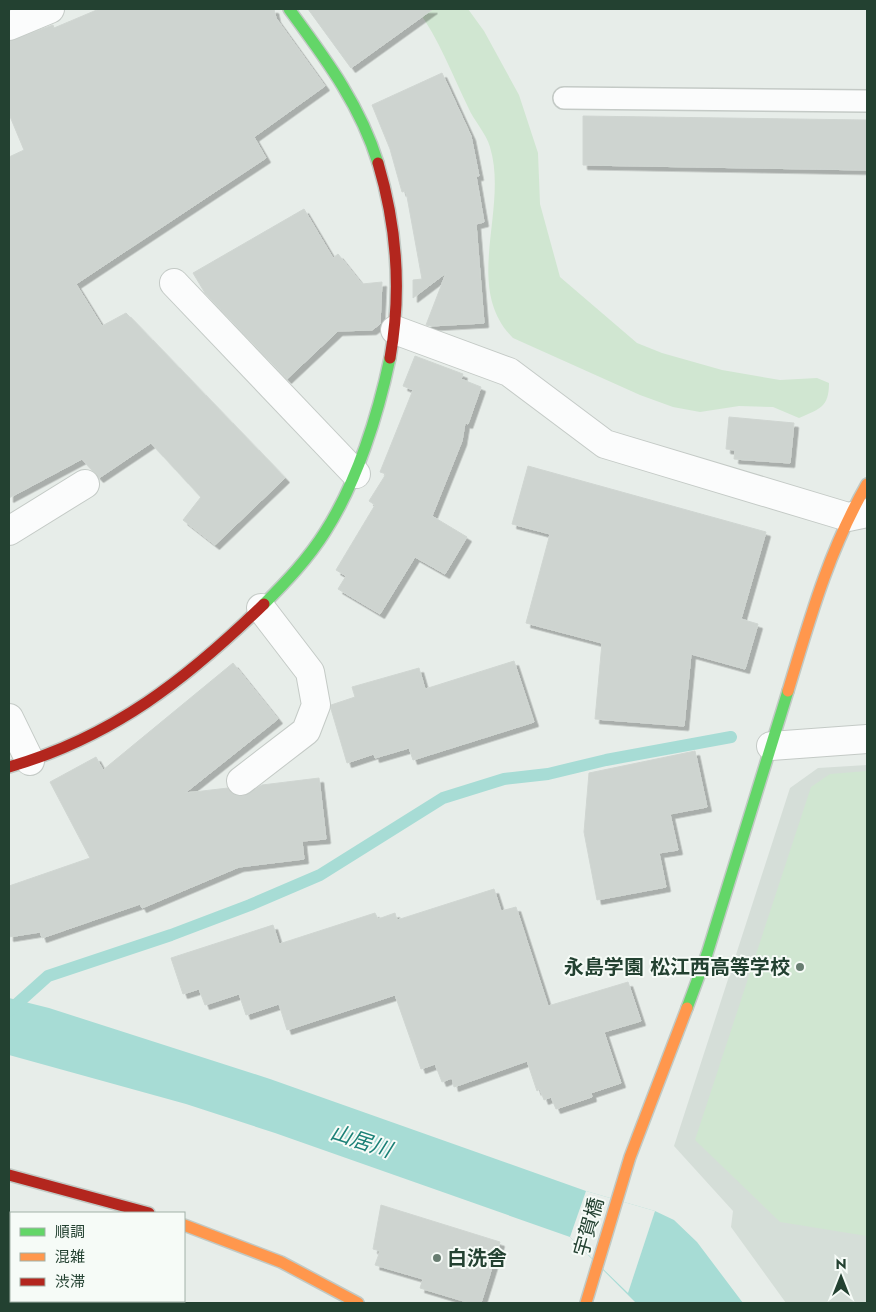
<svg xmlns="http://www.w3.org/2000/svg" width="876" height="1312" font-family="Jost,'Noto Sans JP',sans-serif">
	<defs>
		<filter id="shadow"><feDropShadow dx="4.5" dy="4.5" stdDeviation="0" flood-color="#0004"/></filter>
	</defs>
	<rect width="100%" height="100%" fill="#e7ede9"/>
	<polygon fill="#d5ded8" points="867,765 867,1303 786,1303 731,1227 733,1211 674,1146 790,788 818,768"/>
	<g fill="#d0e6d1">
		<path d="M417 9H468L484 31 519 95 538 153 540 204 560 277 637 343 662 353 722 370 780 380 817 378 829 383C829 408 819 409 799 418L773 407 739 406 700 412 673 407 640 395 513 338C462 287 509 210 490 147 486 133 474 121 468 107 452 74 439 39 417 9Z"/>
		<polygon points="867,771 867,1236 780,1222 695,1140 811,787 830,774"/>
	</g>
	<polygon fill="#a7dcd5" points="9,998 49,1008 270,1079 586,1191 655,1211 674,1220 697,1242 743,1303 636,1303 570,1237 275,1133 186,1104 9,1055"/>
	<polygon fill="#e7ede9" points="586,1191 655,1211 628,1293 570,1237"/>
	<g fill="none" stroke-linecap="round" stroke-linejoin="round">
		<polyline stroke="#a7dcd5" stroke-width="12" points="9,1011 48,976 171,935 250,905 320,875 443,798 504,779 548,774 606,760 731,737"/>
	</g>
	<g fill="#ced4d0" stroke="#d0d6d2" filter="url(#shadow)">
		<polygon points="99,9 274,9 276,18 325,86 254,137 266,158 76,284 102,326 126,313 285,478 215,545 183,520 201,497 151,443 99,478 82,459 9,498 9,157 24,150 9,114 9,41 53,25 54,28"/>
		<polygon points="308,9 433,9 351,68"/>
		<polygon points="442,73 471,136 479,176 476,176 484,222 476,224 484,323 431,326 426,325 446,273 413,298 413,280 422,279 406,191 402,192 390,149 372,105"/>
		<polygon points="583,116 867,120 867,170 583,165"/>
		<polygon points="304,209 333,258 338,254 362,284 382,282 380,324 372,330 338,331 287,379 205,293 193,273"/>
		<polygon points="415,356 463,374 461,379 481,387 468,424 465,423 462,441 432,516 467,537 445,574 415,557 380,614 338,589 346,576 336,570 375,505 369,501 386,474 380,472 413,390 403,386"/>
		<polygon points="729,417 794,423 790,463 734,459 735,450 726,449"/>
		<polygon points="528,466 766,532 741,619 758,624 745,669 691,654 684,726 595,719 602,643 526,623 550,534 512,524"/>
		<polygon points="514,661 534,722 413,760 409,748 375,758 374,754 347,763 331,709 331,705 355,697 352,687 419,668 425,689"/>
		<polygon points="233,663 278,719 185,793 228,788 235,795 243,796 262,785 319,778 326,839 302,841 304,859 239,867 142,908 140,904 42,938 40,932 9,937 9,886 90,858 50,782 96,757 103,770"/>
		<polygon points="695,751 707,807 670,814 678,850 659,853 666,887 597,900 584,832 589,773"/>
		<polygon points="494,889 501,911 516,907 548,1006 628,982 641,1021 604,1032 621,1083 591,1093 592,1097 556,1109 551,1097 544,1100 540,1089 537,1091 527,1061 454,1087 452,1078 442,1082 435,1064 421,1069 395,995 287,1030 279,1004 246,1015 239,994 205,1005 199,989 183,994 171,958 273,925 279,944 375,913 378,919 395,913 397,920"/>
		<polygon points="381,1205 500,1242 481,1303 470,1303 420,1288 423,1279 375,1265 380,1251 373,1249"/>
	</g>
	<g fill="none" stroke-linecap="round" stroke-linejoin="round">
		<defs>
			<polyline id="lane" points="564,98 867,101"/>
			<g id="street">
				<polyline points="9,26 50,9"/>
				<polyline points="174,283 356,474"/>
				<polyline points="395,330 509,372 605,444 848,517 867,513"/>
				<polyline points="9,531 85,484"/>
				<polyline points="9,718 30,761"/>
				<polyline points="771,746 867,739"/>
				<polyline points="241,781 306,731 316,705 310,672 261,608"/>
			</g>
			<g id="fast">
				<path d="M289 9C325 58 360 104 378 163"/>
				<path d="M264 604C286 582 308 559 325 532 357 482 378 415 390 358"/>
				<polyline points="687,1008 707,954 788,691"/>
			</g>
			<g id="slow">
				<path d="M788 691C810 618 829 550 867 484"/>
				<polyline points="184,1225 281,1262 358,1303"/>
				<polyline points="586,1303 630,1157 687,1008"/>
			</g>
			<g id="jam">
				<path d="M378 163C397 227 402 291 390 358"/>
				<path d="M9 767C113 737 187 679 264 604"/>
				<polyline points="9,1175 149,1213"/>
			</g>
		</defs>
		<use href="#lane" stroke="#c4cac6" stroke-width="24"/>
		<use href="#street" stroke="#c4cac6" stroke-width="30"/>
		<use href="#fast" stroke="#c1c9c4" stroke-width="14"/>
		<use href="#slow" stroke="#c1c9c4" stroke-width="14"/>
		<use href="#jam" stroke="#c1c9c4" stroke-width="14"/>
		<use href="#lane" stroke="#fbfcfc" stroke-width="21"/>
		<use href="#street" stroke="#fbfcfc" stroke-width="28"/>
		<use href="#fast" stroke="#63d668" stroke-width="11"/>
		<use href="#slow" stroke="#ff974d" stroke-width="11"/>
		<use href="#jam" stroke="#b3261e" stroke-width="11"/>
	</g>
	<g fill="#687d71" stroke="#f6fbf7" stroke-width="2">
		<circle cx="800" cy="967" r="5"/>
		<circle cx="437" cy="1258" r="5"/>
	</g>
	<g text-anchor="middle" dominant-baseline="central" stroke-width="4" stroke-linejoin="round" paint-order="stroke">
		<g font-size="20" font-weight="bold" fill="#234131" stroke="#f6fbf7" text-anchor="end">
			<text x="790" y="967">永島学園 松江西高等学校</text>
			<text x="447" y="1258" text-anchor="start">白洗舎</text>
		</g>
		<g font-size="20" fill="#234131" stroke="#f6fbf7">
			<text transform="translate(589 1227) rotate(-74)">宇賀橋</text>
		</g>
		<g font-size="21" font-style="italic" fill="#1b8077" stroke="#f6fbf7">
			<text transform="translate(361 1141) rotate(18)">山居川</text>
		</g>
	</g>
	<rect width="876" height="1312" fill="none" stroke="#234131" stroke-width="20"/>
	<rect x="10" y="1212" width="175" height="90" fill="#f6fbf7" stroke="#a2b1a8"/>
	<rect x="20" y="1228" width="25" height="8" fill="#63d668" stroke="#a2b1a8"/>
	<text x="55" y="1237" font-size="15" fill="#234131">順調</text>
	<rect x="20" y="1253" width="25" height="8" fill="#ff974d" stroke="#a2b1a8"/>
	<text x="55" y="1262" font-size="15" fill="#234131">混雑</text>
	<rect x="20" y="1278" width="25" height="8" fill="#b3261e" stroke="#a2b1a8"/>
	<text x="55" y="1287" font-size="15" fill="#234131">渋滞</text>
	<g transform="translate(841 1277)" stroke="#f6fbf7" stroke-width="4" paint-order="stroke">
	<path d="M0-4L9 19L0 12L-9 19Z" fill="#234131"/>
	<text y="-8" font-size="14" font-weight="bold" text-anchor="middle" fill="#234131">N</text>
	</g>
</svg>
